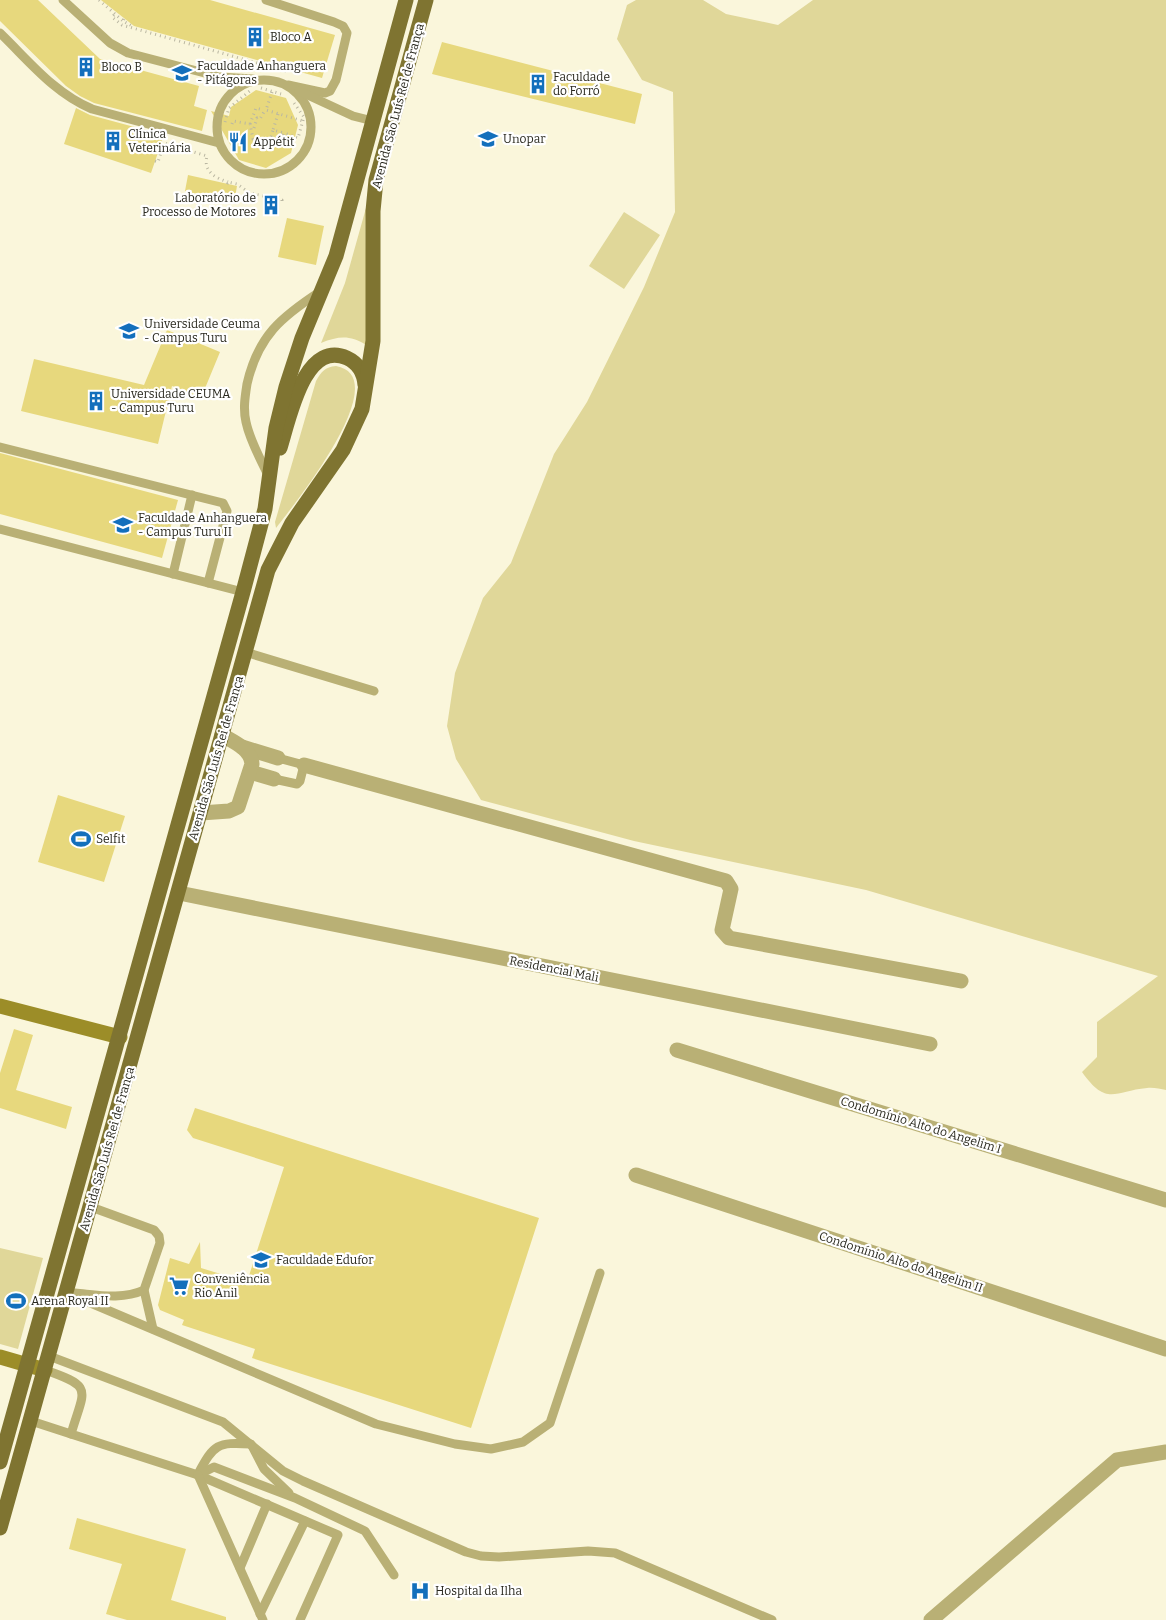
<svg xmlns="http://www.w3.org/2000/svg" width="1166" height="1620" font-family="Bitter,serif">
	<rect width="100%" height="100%" fill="#faf6db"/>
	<g fill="#e0d799">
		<path d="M636 0H703L726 14 778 25 813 0H1166V1090C1160 1089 1153 1087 1147 1088 1114 1091 1107 1107 1082 1072L1097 1057V1022L1158 976 866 890 634 841 481 800 456 759 447 726 455 673 483 598 511 563 554 454 587 402 644 287 675 212 673 92 642 80 617 39 627 5Z"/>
		<path d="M366 208C365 254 368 299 366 345 350 335 339 336 321 343L345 283Z"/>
		<polygon points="624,212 660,235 624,289 589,266"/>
		<path d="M336 366C397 377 293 506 276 528L275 522 316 381C321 372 325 367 336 366Z"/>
		<polygon points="0,1248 43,1258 18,1349 0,1344"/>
	</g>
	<g fill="#e7d87d">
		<polygon points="0,0 38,0 100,59 199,86 194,106 207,110 202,131 94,103 80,96 66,86 0,21"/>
		<polygon points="101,0 210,0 335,35 322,78 134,26"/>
		<polygon points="442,42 642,94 635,124 432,74"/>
		<polygon points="256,90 286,98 298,125 291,153 266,168 239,160 211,111 229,116 231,107"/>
		<polygon points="76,108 90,115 164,135 151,173 64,144"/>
		<polygon points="188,175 237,186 234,203 185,191"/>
		<polygon points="287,218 324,226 316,265 278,257"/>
		<polygon points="167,330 220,352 201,398 172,386 158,444 21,411 34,359 144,385"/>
		<polygon points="0,453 178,500 162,558 0,514"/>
		<polygon points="58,795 125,816 104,882 38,862"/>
		<polygon points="14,1029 33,1035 16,1090 72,1107 66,1129 0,1108 0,1073"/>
		<polygon points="195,1108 539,1218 471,1428 252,1358 255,1349 182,1325 184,1320 160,1310 158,1305 170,1258 189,1264 200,1242 201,1268 247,1282 284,1167 193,1138 187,1130"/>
		<polygon points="77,1518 186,1549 171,1600 226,1617 226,1620 127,1620 106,1614 122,1564 69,1549"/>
	</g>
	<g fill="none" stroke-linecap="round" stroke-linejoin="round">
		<g stroke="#bab7a2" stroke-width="3" stroke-dasharray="1 4" stroke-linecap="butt">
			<polyline points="99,0 123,21"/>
			<polyline points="114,15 112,17 122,25 289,72"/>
			<polyline points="124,19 123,21 132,26"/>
			<polyline points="261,88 281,94"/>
			<polyline points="272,92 266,110 303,121"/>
			<polyline points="278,114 273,130 284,133"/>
			<polyline points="225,122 229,108 251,90"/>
			<polyline points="232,124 233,121 250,124 253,139 258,141 258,145"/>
			<polyline points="250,124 256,108 263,110"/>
			<polyline points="254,128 257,118 260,119 265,110"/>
			<polyline points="283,135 284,133 298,138 304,117 294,103"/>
			<polyline points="258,141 263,142 271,137 273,130 271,129"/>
			<path d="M155 161 158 162 164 143 207 156C203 171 215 178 228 182"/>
			<polyline points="227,184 228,182 237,184 250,193 282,200 282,202"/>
		</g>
		<g stroke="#b9b075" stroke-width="9">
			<polyline points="63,0 110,43 128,53 220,77 253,79"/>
			<polyline points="266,0 334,22 343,26 347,33 336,80 330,91 325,93 288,85"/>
			<path d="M0 33C29 61 54 93 92 109L219 143"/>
			<circle cx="264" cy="127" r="47"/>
			<polyline points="299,91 353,116 373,121"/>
			<polyline points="0,447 223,503 227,511 208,583"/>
			<path d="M268 475C260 458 250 441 246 422 243 409 245 397 247 384 258 336 281 317 321 291"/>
			<polyline points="0,529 243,592"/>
			<polyline points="173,574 192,495"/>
			<polyline points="245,652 374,691"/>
			<polyline points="274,779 297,784 300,781 304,765 278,758"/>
			<polyline points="144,1290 153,1329"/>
			<polyline points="67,1293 376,1424 455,1444 491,1449 523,1442 550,1423 600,1273"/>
			<path d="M75 1293C98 1295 122 1300 144 1290L160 1243 159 1236 154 1230 91 1207"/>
			<polyline points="49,1356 223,1422 283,1471 303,1481 466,1552 481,1556 499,1557 588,1551 615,1553 772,1620"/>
			<path d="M45 1370C95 1387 84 1389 71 1434L198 1475 338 1535 300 1620"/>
			<polyline points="31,1421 71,1434"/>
			<path d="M198 1474C214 1444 217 1442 251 1444L264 1469 289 1493"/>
			<polyline points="198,1475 214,1467 295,1498 365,1531 394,1575"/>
			<polyline points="198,1475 263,1620"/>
			<polyline points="240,1568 267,1504"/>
			<polyline points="260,1614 305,1521"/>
		</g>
		<g stroke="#b9b075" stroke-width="15">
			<polyline points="242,747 278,758"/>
			<polyline points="304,765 726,881 731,889 722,930 729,938 961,981"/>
			<polyline points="250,772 274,779"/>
			<path d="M201 813 229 811 238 807 252 764C251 749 234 742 222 735"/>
			<polyline points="179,893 930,1044"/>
			<polyline points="677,1050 1166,1200"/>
			<polyline points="636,1175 1166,1349"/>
			<polyline points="931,1620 1117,1460 1166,1452"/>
		</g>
		<g stroke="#9c8d28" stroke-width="15">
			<polyline points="0,1006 120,1037"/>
			<polyline points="0,1357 45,1370"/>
		</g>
		<g stroke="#7f7431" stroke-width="15">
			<path d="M280 448C289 420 304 339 347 358 358 363 364 373 365 385"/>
			<polyline points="0,1462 243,592 265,509 276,428 286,387 302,338 336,256 406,0"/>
			<polyline points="0,1528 268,570 292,523 343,450 362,409 373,341 373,211 376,180 426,0"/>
		</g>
	</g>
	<defs>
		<symbol id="building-bare" viewBox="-9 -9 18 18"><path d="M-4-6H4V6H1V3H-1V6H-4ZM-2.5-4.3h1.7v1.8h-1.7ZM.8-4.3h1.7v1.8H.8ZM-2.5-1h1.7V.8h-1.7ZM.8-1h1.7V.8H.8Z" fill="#136fbc" stroke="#fff" stroke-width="2.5" paint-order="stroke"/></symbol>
		<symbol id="university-bare" viewBox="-9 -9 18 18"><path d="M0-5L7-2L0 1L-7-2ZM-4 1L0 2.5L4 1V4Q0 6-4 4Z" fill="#136fbc" stroke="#fff" stroke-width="2.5" paint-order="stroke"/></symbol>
		<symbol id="restaurant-bare" viewBox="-9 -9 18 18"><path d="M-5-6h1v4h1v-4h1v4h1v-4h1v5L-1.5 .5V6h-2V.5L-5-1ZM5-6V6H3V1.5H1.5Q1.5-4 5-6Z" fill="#136fbc" stroke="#fff" stroke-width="2.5" paint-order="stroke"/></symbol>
		<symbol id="stadium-bare" viewBox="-9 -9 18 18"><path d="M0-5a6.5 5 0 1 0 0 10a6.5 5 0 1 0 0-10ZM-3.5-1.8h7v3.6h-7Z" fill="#136fbc" stroke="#fff" stroke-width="2.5" paint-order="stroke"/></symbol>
		<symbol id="supermarket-bare" viewBox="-9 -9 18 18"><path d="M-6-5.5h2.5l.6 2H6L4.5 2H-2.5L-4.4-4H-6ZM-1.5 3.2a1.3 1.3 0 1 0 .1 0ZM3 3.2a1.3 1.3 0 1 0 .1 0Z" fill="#136fbc" stroke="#fff" stroke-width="2.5" paint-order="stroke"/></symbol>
		<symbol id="hospital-bare" viewBox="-9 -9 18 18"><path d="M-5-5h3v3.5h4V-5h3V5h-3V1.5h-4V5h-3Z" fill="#136fbc" stroke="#fff" stroke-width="2.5" paint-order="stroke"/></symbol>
	</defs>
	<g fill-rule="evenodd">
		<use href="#building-bare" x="241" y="23" width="28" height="28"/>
		<use href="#building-bare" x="72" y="53" width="28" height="28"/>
		<use href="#university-bare" x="168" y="59" width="28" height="28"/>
		<use href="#building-bare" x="524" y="70" width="28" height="28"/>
		<use href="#university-bare" x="474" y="125" width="28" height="28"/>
		<use href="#building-bare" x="99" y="127" width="28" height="28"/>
		<use href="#restaurant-bare" x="224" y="128" width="28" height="28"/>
		<use href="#building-bare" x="257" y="191" width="28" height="28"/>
		<use href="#university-bare" x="115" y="317" width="28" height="28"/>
		<use href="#building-bare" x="82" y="387" width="28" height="28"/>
		<use href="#university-bare" x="109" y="511" width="28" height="28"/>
		<use href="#stadium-bare" x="67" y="825" width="28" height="28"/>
		<use href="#university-bare" x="247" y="1246" width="28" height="28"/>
		<use href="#supermarket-bare" x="165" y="1272" width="28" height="28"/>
		<use href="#stadium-bare" x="2" y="1287" width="28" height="28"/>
		<use href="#hospital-bare" x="406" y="1577" width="28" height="28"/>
	</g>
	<g text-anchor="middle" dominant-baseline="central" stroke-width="4.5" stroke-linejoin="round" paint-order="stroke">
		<g font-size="12" fill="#28271d" stroke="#fff" text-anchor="start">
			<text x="270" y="37">Bloco A</text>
			<text x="197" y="66">Faculdade Anhanguera<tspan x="197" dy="14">- Pitágoras</tspan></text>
			<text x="101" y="67">Bloco B</text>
			<text x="553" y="77">Faculdade<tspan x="553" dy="14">do Forró</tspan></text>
			<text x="128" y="134">Clínica<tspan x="128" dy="14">Veterinária</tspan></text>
			<text x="503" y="139">Unopar</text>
			<text x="253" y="142">Appétit</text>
			<text x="256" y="198" text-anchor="end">Laboratório de<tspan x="256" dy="14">Processo de Motores</tspan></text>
			<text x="144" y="324">Universidade Ceuma<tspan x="144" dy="14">- Campus Turu</tspan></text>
			<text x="111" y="394">Universidade CEUMA<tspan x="111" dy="14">- Campus Turu</tspan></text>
			<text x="138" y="518">Faculdade Anhanguera<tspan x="138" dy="14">- Campus Turu II</tspan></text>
			<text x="96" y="839">Selfit</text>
			<text x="276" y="1260">Faculdade Edufor</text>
			<text x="194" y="1279">Conveniência<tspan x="194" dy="14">Rio Anil</tspan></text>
			<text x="31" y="1301">Arena Royal II</text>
			<text x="435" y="1591">Hospital da Ilha</text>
		</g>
		<g font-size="12" fill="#28271d" stroke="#fff">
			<text transform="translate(398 106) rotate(-75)">Avenida São Luís Rei de França</text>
			<text transform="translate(216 758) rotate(-74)">Avenida São Luís Rei de França</text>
			<text transform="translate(554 969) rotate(11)">Residencial Mali</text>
			<text transform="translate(921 1125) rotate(17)">Condomínio Alto do Angelim I</text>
			<text transform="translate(107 1149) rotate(-74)">Avenida São Luís Rei de França</text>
			<text transform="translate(901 1262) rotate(18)">Condomínio Alto do Angelim II</text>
		</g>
	</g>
</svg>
